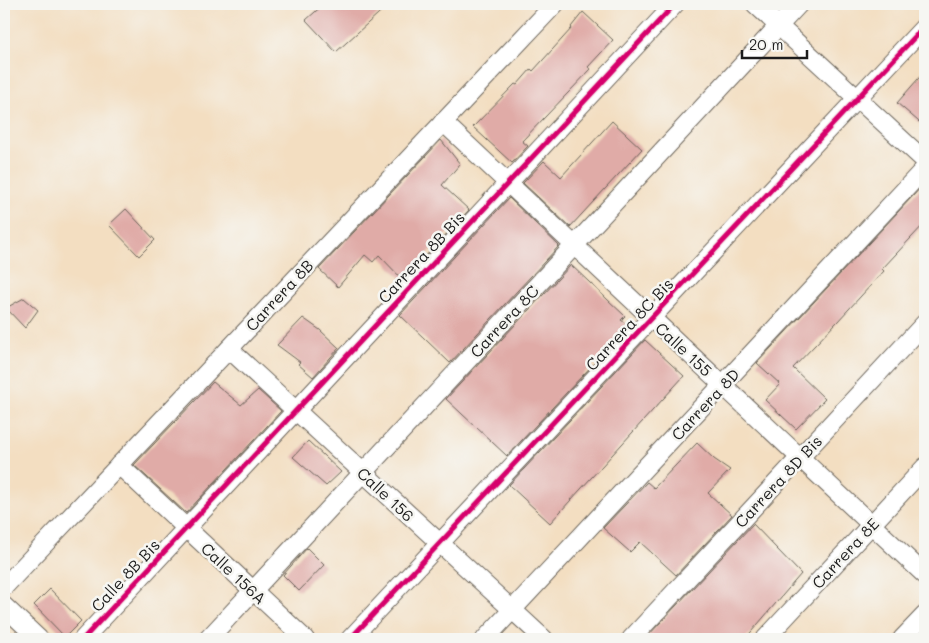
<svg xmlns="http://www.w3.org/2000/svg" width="929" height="643" font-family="Mali,sans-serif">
	<rect width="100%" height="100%" fill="#f6f6f2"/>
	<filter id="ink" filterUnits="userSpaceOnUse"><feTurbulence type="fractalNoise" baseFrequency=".02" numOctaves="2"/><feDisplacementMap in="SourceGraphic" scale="10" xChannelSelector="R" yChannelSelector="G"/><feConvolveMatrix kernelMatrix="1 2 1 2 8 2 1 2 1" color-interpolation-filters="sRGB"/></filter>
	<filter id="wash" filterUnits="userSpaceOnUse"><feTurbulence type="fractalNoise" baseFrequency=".0096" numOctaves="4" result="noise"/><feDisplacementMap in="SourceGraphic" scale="20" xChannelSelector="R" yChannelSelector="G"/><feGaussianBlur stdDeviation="1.12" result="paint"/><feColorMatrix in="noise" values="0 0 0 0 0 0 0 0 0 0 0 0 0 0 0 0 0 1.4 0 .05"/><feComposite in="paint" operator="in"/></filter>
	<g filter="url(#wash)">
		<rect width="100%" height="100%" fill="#f3dec1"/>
		<g id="blocks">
			<g fill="#e0aba7">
				<polygon points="324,4 389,4 336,52 306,20"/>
				<polygon points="583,12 613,40 588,67 591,69 522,141 528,146 512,163 473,127 515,84 517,85 531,69 533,71 572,28 571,27"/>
				<polygon points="925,71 925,127 897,103"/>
				<polygon points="612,121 642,149 570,227 523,183 544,161 561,177"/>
				<polygon points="441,140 460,164 442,185 469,210 403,280 379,255 373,262 365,255 338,287 319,269"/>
				<polygon points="925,183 925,223 882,269 884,271 837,322 793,368 825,399 796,429 765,400 780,384 757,363"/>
				<polygon points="509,198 559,246 450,363 400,315"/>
				<polygon points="126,209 155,240 139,256 109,225"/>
				<polygon points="571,265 625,316 621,320 629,326 507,456 446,399"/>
				<polygon points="24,298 38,310 25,328 6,308"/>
				<polygon points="303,318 320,330 339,348 313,377 298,364 300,362 277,345"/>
				<polygon points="645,340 684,376 550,523 509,485"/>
				<polygon points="213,382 241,405 258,390 281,411 186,513 134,465"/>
				<polygon points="308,441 341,472 326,486 293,457"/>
				<polygon points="697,443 714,459 730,470 708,493 732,515 676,575 640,542 630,552 603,528 647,482 654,488"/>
				<polygon points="753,524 801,574 745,639 645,639"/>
				<polygon points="307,548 324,565 299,591 283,575"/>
				<polygon points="50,589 81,621 65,637 34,605"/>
			</g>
		</g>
	</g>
	<g filter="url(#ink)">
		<use href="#blocks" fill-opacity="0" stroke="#676056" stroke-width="1"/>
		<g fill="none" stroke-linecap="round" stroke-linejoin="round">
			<defs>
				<g id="street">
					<polyline points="755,4 925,161"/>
					<polyline points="443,122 925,575"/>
					<polyline points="229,349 544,639"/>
					<polyline points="119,465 305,639"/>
					<polyline points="4,587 555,4"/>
					<polyline points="4,606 39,639"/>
					<polyline points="83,639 675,4"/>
					<polyline points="208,639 799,4"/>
					<polyline points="350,639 925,26"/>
					<polyline points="485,639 925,168"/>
					<polyline points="631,639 925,323"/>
					<polyline points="765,639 925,467"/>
					<polyline points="902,639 925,615"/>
				</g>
			</defs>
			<use href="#street" stroke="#676056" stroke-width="20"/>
			<use href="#street" stroke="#fff" stroke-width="18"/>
			<defs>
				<g id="cycleway">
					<polyline points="83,639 675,4"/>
					<polyline points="350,639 925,26"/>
				</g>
			</defs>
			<use href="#cycleway" stroke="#f6f6f2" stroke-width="8"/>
			<use href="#cycleway" stroke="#d6006c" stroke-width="5"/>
		</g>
	</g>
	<g text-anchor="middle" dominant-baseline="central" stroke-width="5" stroke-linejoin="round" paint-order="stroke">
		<g font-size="16" fill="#1c1c1c" stroke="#f6f6f2">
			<text transform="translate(421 257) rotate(-47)">Carrera 8B Bis</text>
			<text transform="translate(279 295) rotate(-47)">Carrera 8B</text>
			<text transform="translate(504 321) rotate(-47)">Carrera 8C</text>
			<text transform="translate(629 324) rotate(-47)">Carrera 8C Bis</text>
			<text transform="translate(684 349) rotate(43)">Calle 155</text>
			<text transform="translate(705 404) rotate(-47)">Carrera 8D</text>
			<text transform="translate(778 481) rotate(-47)">Carrera 8D Bis</text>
			<text transform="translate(386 494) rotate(43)">Calle 156</text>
			<text transform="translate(845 553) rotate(-47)">Carrera 8E</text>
			<text transform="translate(234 573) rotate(43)">Calle 156A</text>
			<text transform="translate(125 575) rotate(-47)">Calle 8B Bis</text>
		</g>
	</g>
	<rect width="929" height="643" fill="none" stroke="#f6f6f2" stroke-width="20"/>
	<path d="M742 50v8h65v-8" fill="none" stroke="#1c1c1c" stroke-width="2.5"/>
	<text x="749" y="50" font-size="15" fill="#1c1c1c" stroke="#f6f6f2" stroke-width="4" paint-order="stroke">20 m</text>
</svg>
